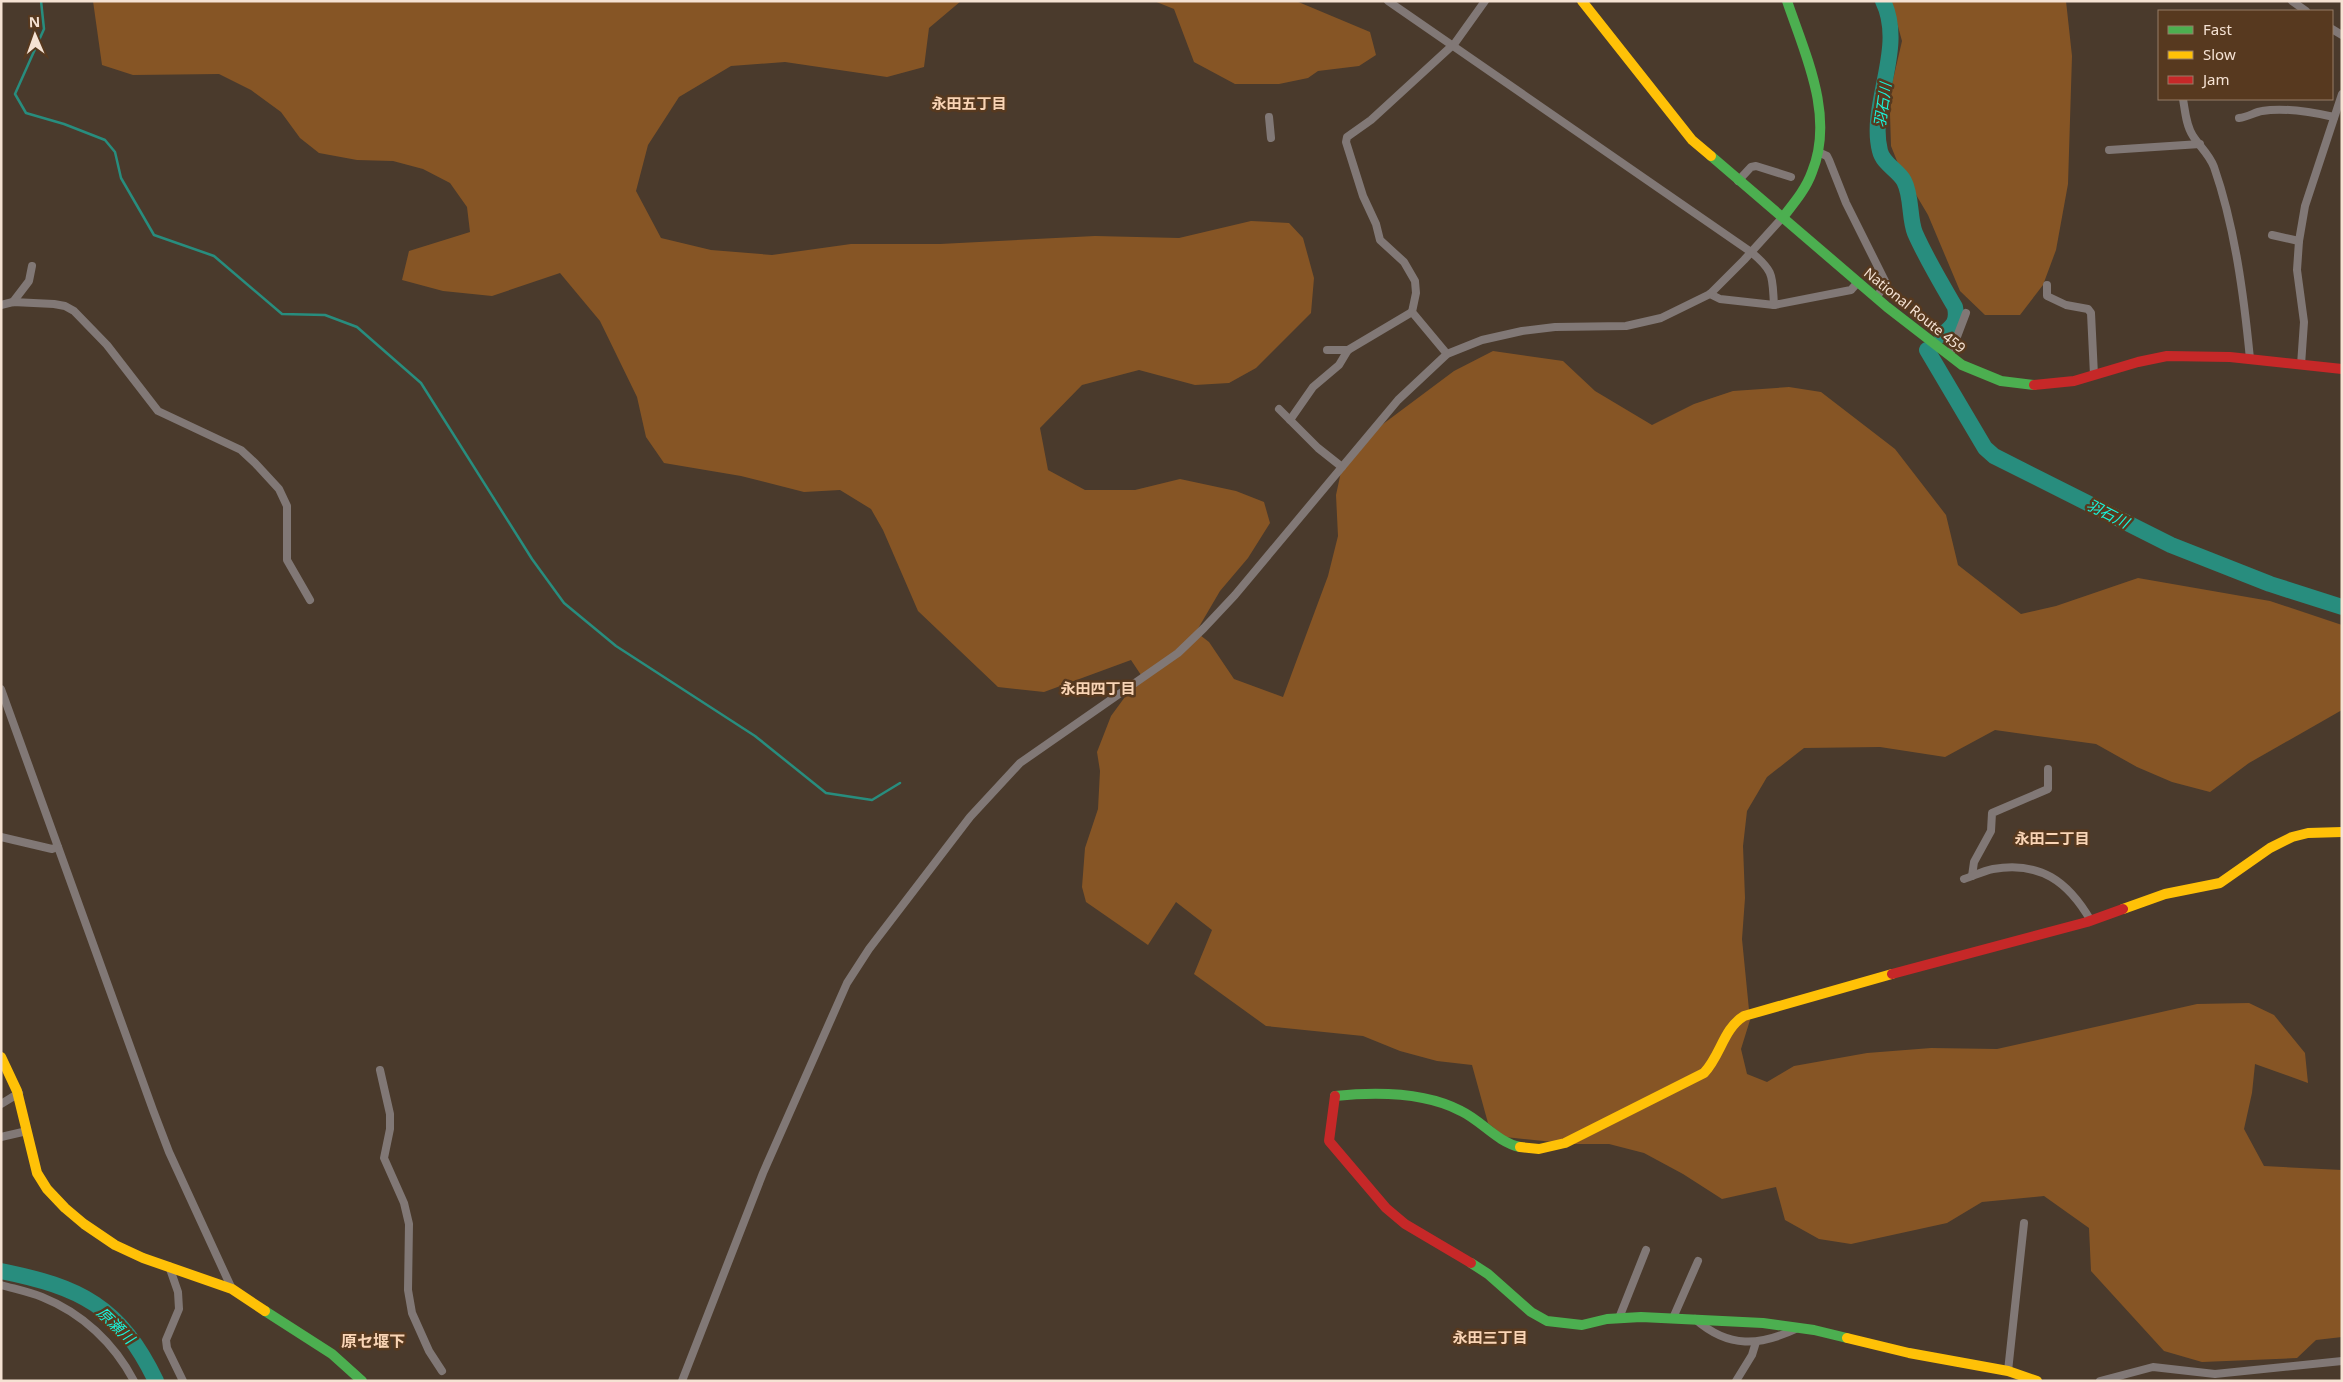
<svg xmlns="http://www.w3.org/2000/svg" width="2343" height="1382" font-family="'Noto Sans','Noto Sans JP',sans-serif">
	<rect width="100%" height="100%" fill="#4a3a2c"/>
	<g fill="#865525">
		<polygon points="93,1 961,1 929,28 924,67 887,77 785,62 731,66 679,97 648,145 636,191 661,238 711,250 772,255 851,244 940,244 1095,236 1179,238 1251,221 1289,223 1303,238 1314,278 1311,313 1256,368 1229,383 1195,385 1139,370 1082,385 1040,428 1048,470 1085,490 1135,490 1180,479 1236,491 1264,502 1270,523 1248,558 1220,591 1196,632 1209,642 1234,679 1283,697 1328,576 1338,536 1336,495 1342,467 1383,424 1454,371 1493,351 1563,361 1595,391 1652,425 1694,404 1733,391 1789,387 1821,392 1895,449 1946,515 1958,565 2021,614 2056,606 2138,578 2270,601 2342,625 2342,710 2249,763 2210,792 2172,782 2137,767 2096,744 1995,730 1945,757 1880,747 1804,748 1767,777 1747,811 1743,846 1745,898 1742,939 1750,1020 1741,1049 1747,1074 1767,1082 1794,1066 1867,1053 1931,1048 1997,1049 2197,1004 2249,1003 2274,1015 2305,1053 2308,1083 2255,1064 2252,1093 2244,1129 2264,1166 2342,1170 2342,1337 2316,1340 2297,1358 2202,1362 2164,1351 2091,1271 2089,1228 2044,1196 1982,1202 1947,1223 1851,1244 1819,1239 1785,1220 1776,1187 1722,1199 1683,1174 1644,1153 1609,1144 1573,1144 1505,1137 1488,1123 1472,1065 1437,1061 1400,1051 1363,1036 1266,1026 1194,974 1212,930 1176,902 1148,945 1086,902 1082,887 1085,848 1098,809 1100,771 1097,752 1111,716 1141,675 1131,660 1044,692 998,687 918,611 883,530 871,509 840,490 804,492 741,476 664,463 646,437 637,397 600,321 560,273 492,296 443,291 402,280 409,251 470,232 467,207 450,183 423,169 393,161 357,160 319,153 300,138 281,112 251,90 219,74 133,75 102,65"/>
		<polygon points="1154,1 1296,1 1370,32 1376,55 1359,66 1318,71 1308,78 1279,84 1235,84 1194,62 1174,9"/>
		<polygon points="1891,1 2066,1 2072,56 2068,184 2056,250 2043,285 2020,315 1985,315 1960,291 1928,215 1899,166 1891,146 1890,114 1892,84 1902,41"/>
	</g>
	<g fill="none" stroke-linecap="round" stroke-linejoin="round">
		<polyline stroke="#288d7e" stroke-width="2.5" points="41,1 44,29 15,94 26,113 64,124 105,140 115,152 121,178 154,235 214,256 282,314 325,315 357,327 421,383 532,559 564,603 616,646 755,736 826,793 872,800 900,783"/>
		<g stroke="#288d7e" stroke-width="16">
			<path d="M1883 1C1906 48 1868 105 1880 151 1883 164 1898 170 1904 181 1912 196 1909 218 1915 233 1926 258 1941 283 1955 307 1958 322 1953 326 1942 335"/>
			<polyline points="1927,350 1985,448 1994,456 2171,545 2270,584 2342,607"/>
			<path d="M1 1271C80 1287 120 1306 156 1381"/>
		</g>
		<g stroke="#817876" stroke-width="8">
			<path d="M1388 1 1751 252C1775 272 1772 276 1774 305"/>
			<polyline points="2292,1 2306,11"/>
			<polyline points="2332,29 2342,35"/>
			<path d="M2183 99C2185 110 2186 126 2193 136 2200 147 2209 154 2214 167 2235 227 2244 297 2250 359"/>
			<polyline points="1269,117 1271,138"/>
			<path d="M2239 118C2248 117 2255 112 2262 111 2285 107 2312 112 2334 117"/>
			<polyline points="2109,150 2200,144"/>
			<polyline points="1818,152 1827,156 1829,160 1846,203 1886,283 1876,298"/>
			<polyline points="1738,181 1751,167 1756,166 1791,177"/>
			<polyline points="2272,235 2299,241"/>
			<polyline points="2047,285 2047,296 2066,305 2088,309 2091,313 2094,375"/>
			<polyline points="1710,294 1720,299 1774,305 1851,290 1858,282"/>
			<polyline points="13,302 29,281 32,266"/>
			<polyline points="1,305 13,302 54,304 65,306 74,311 107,345 158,411 241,450 255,463 279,489 287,506 287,560 310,600"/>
			<polyline points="1327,350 1348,350"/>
			<polyline points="1447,354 1412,312 1416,293 1415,281 1404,262 1380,240 1376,224 1363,196 1346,142 1347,137 1371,120 1455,43 1485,1"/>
			<polyline points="1950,355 1966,313"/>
			<polyline points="2301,365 2304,322 2297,270 2299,241 2305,206 2342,94"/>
			<polyline points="1279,409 1318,448 1342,467"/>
			<polyline points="1290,420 1313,387 1339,365 1348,350 1412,312"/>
			<polyline points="1,689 153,1110 169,1152 232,1289"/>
			<polyline points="1,837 52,849 58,847"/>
			<polyline points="1972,876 1974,862 1991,831 1992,813 2048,789 2048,769"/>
			<path d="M1964 879C1973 876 1983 871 1993 869 2040 861 2068 881 2091 921"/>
			<polyline points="380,1070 390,1114 390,1129 384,1158 404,1203 409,1224 408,1290 412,1313 429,1351 442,1371"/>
			<polyline points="1,1104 19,1093"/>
			<polyline points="1,1137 27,1131"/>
			<polyline points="169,1266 178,1292 179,1309 166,1340 167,1348 183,1381"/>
			<path d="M1 1285C15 1289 29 1292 42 1297 82 1313 114 1343 134 1381"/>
			<polyline points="1619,1318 1646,1250"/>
			<polyline points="1673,1318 1698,1261"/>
			<path d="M1695 1319C1729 1349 1760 1346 1798 1328"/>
			<polyline points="2008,1371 2024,1223"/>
			<polyline points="682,1381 763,1173 847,983 869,949 970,817 1020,763 1178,653 1204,628 1235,595 1398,400 1447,354 1482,340 1522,331 1555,327 1626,326 1661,318 1710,294 1744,260 1783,217"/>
			<polyline points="1736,1381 1752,1355 1756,1342"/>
			<polyline points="2100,1381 2153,1367 2215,1374 2342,1361"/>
		</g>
		<g stroke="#4caf50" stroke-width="10">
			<polyline points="1711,156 1887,307 1962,365 2001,381 2034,385"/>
			<path d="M1783 217C1794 203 1806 189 1812 172 1835 116 1805 54 1787 1"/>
			<path d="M1335 1096C1374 1092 1425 1092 1461 1111 1482 1121 1497 1142 1520 1147"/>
			<polyline points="1471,1263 1488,1274 1531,1312 1547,1321 1582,1325 1607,1319 1641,1317 1763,1323 1814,1330 1847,1338"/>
			<polyline points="265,1311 332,1354 362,1381"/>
		</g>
		<g stroke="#ffc107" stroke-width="10">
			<polyline points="1582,1 1692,140 1711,156"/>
			<polyline points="2123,909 2165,894 2220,883 2270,848 2292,837 2308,833 2342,832"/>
			<polyline points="1,1057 17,1091 37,1173 47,1189 65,1208 84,1224 115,1245 143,1258 232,1289 265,1311"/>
			<path d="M1520 1147 1539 1149 1565 1143 1704 1073C1721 1055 1723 1029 1744 1016L1892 974"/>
			<polyline points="1847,1338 1909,1353 2008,1371 2037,1381"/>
		</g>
		<g stroke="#c62828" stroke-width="10">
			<polyline points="2034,385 2074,381 2138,362 2167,356 2230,357 2342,369"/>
			<polyline points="1892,974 2087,922 2123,909"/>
			<polyline points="1335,1096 1329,1141 1386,1208 1405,1224 1471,1263"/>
		</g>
	</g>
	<g text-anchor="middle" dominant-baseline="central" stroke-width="5" stroke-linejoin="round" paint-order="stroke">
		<g font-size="14" fill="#f5e2d3" stroke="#57391f">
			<text transform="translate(1915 310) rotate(39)">National Route 459</text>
		</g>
		<g font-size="15" font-weight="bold" fill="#f9d4b5" stroke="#57391f">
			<text x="969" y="103">永田五丁目</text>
			<text x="1098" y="688">永田四丁目</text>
			<text x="2052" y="838">永田二丁目</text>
			<text x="1490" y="1337">永田三丁目</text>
		</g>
		<g font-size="15" font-style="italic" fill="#18f5dc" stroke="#57391f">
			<text transform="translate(1882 105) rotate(-82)">羽石川</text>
			<text transform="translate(2108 513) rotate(27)">羽石川</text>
			<text transform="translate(116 1325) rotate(44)">原瀬川</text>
		</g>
		<g font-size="16" font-weight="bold" fill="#f9d4b5" stroke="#57391f">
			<text x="373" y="1341">原セ堰下</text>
		</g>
	</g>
	<rect width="2343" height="1382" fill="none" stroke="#f5e2d3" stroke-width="5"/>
	<rect x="2158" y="10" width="175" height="90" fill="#57391f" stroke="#967d67"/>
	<rect x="2168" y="26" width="25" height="8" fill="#4caf50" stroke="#967d67"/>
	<text x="2203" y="35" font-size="15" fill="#f5e2d3">Fast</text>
	<rect x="2168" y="51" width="25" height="8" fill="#ffc107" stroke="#967d67"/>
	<text x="2203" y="60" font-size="15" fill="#f5e2d3">Slow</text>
	<rect x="2168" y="76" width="25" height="8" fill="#c62828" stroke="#967d67"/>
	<text x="2203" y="85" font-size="15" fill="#f5e2d3">Jam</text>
	<g transform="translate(35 35) rotate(358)" stroke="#57391f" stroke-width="4" paint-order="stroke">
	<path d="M0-4L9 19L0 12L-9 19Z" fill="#f5e2d3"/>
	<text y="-8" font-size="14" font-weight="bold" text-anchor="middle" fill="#f5e2d3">N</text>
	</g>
</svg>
